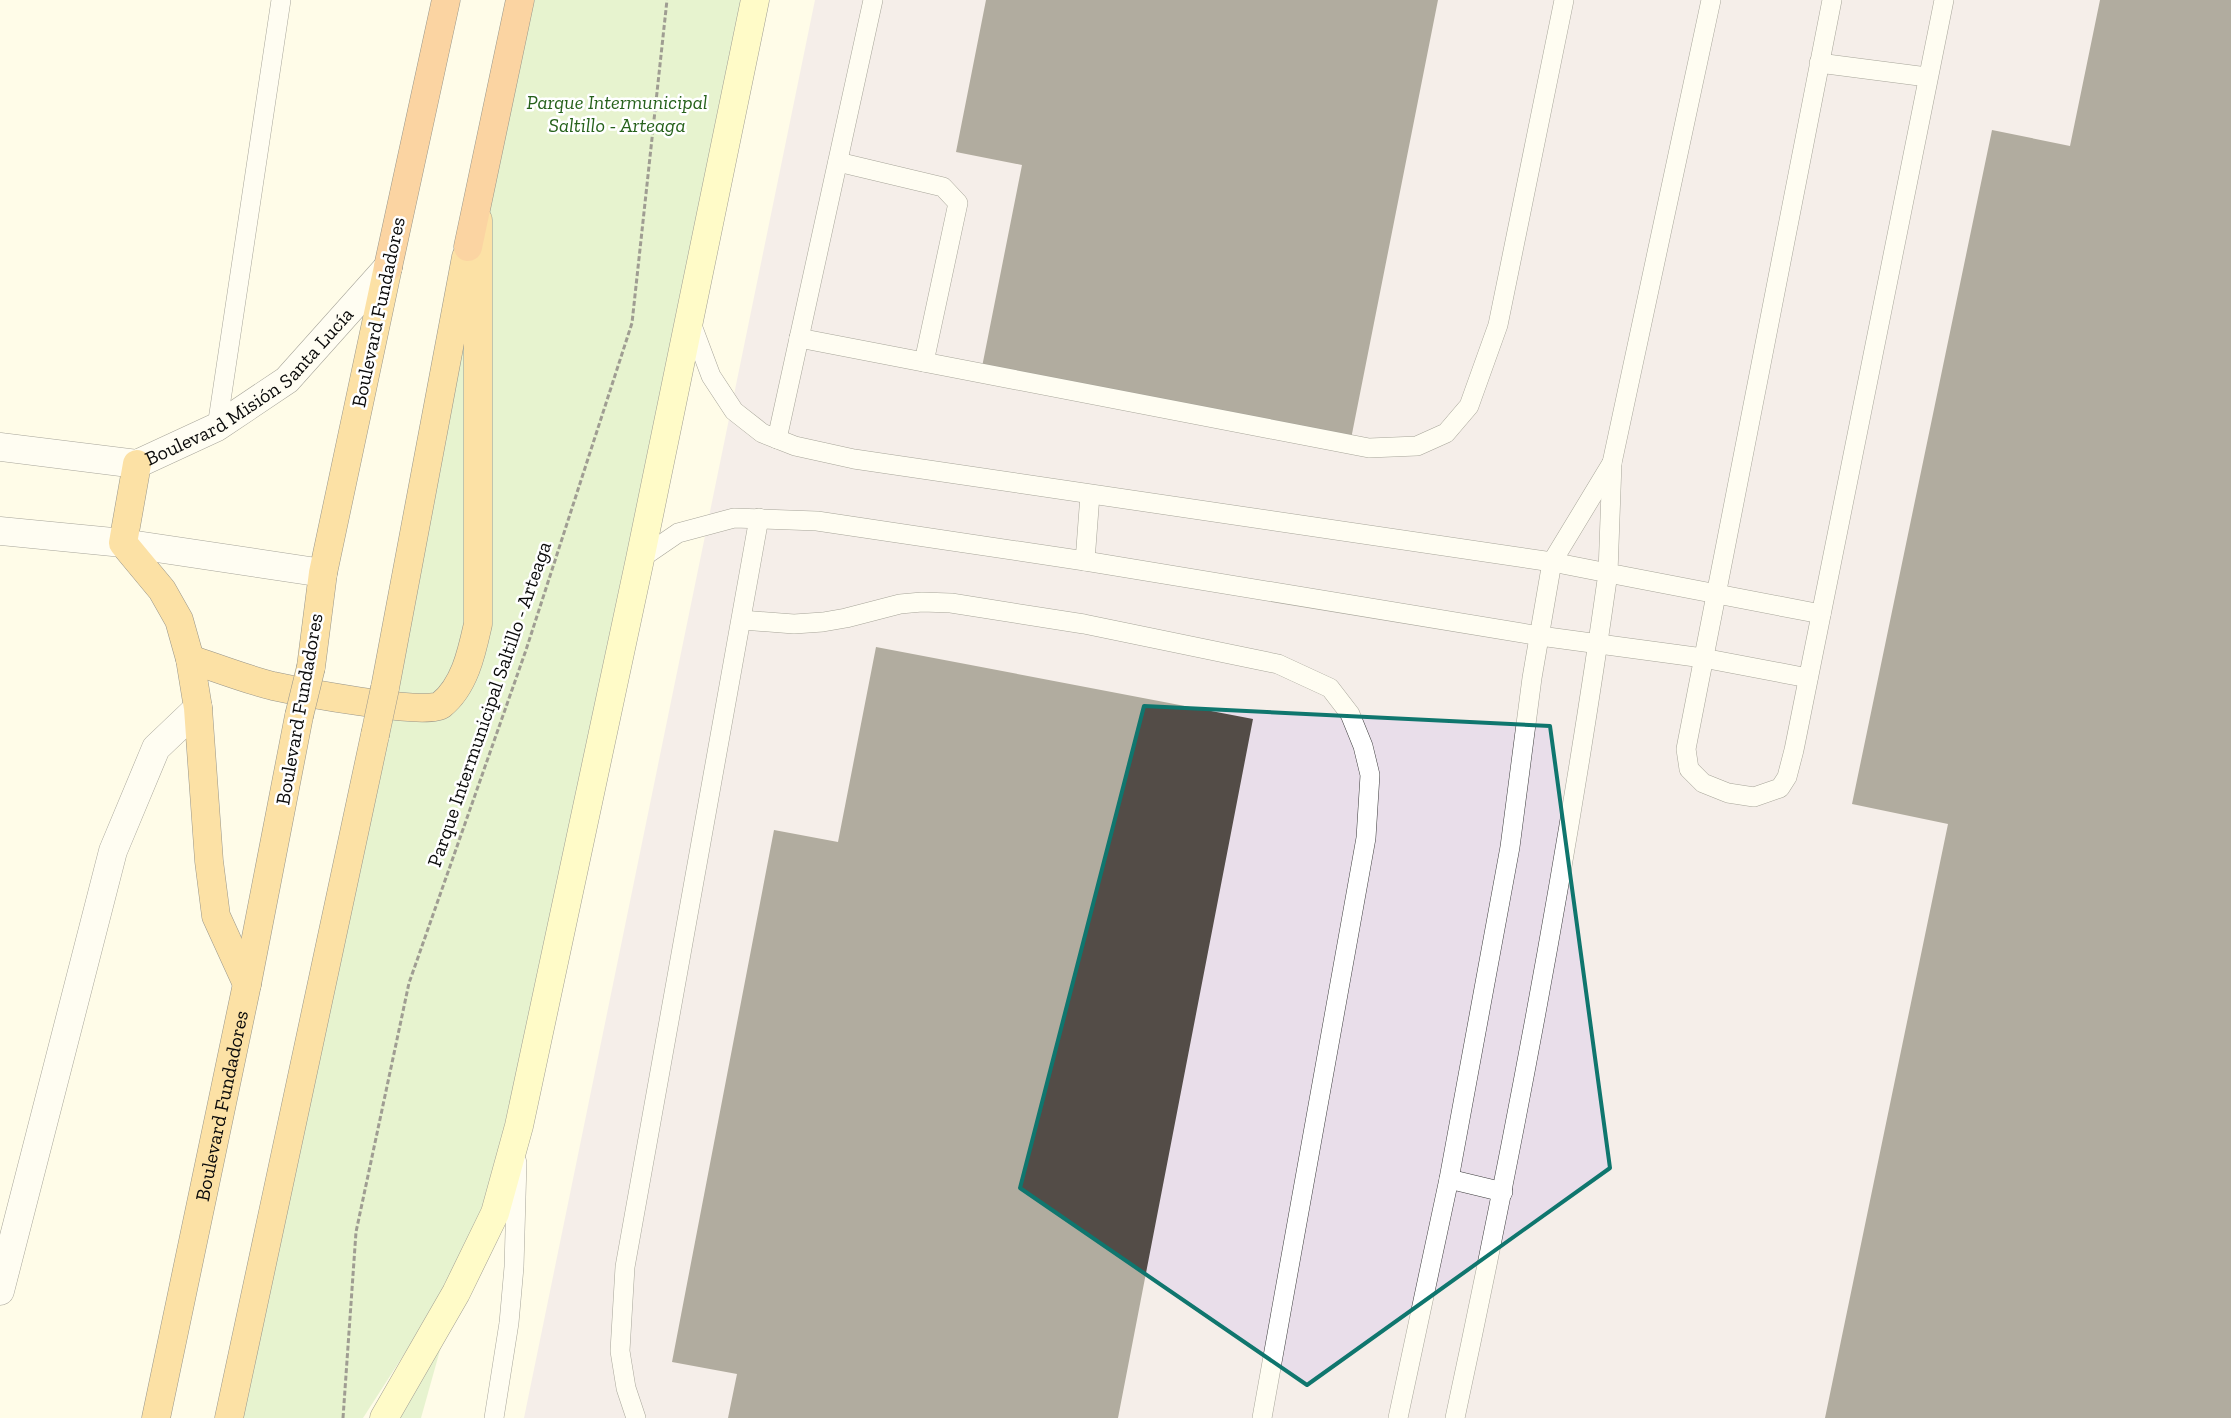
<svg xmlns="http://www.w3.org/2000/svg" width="2231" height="1418" font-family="'Zilla Slab',serif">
	<rect width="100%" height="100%" fill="#fffce8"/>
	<polygon fill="#e9deea" points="815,0 2231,0 2231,1418 524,1418"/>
	<g fill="#cbe8b2">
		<polygon points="524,0 755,0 495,1213 363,1418 229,1418"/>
		<polygon points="456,1293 421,1418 382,1418"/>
	</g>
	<g fill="#534c47">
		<polygon points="986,0 1438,0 1351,439 982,367 1022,165 956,152"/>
		<polygon points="2100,0 2231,0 2231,1418 1825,1418 1948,824 1852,804 1992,130 2070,146"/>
		<polygon points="876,647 1253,719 1118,1418 728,1418 737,1374 672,1362 774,830 838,842"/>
	</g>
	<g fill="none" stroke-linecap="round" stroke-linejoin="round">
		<defs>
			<g id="service">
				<polyline points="1711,0 1612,463 1608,573 1821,614"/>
				<polyline points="1832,0 1686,749 1689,769 1703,783 1728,793 1754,797 1780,788 1787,777 1794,750 1944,0"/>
				<polyline points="1819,63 1927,77"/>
				<polyline points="838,162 943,187 958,203 924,362"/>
				<path d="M690 320 711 376 734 411 762 433 795 446 854 459 1552 562 1608 573C1568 857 1515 1138 1455 1418"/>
				<polyline points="799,338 1369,448 1417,446 1446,433 1469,406 1498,325 1564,0"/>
				<polyline points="217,427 281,0"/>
				<polyline points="777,439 873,0"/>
				<polyline points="640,559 678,533 734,518 817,521 1085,561 1540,636 1703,658 1808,678"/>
				<polyline points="1085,561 1090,495"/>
				<polyline points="742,620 794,624 823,622 846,618 900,604 922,602 951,603 1084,624 1278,664 1330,688 1350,714 1363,746 1370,775 1366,838 1262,1418"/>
				<polyline points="1449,1179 1503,1192"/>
				<polyline points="494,1418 509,1323 514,1267 517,1162"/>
				<polyline points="636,1418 626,1388 620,1351 625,1267 759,518"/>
				<polyline points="1398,1418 1449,1179 1510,847 1532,678 1552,562 1612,463"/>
			</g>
			<polyline id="minor" points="0,1291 113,851 156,748 198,708"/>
			<g id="tertiary">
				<path id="s1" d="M0 447 137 464 217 427 287 380 388 267"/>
				<polyline points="0,531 123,543 323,573"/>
			</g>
			<polyline id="secondary" points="384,1418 456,1293 495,1213 519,1126 640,559 755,0"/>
			<g id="trunk">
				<polyline points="137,464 123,543 162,590 179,620 190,659 198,708 209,861 216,916 247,984"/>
				<path d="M190 659C217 668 245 679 273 686 296 691 427 716 441 705 465 686 472 651 478 624V220"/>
				<polyline points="311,667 323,573 388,267"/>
				<polyline points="385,688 466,257"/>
				<path id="s2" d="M156 1418 247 984 299 716"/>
				<polyline points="229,1418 375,735"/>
			</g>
			<g id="motorway">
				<polyline points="468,247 520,0"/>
				<polyline points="388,267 446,0"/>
			</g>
		</defs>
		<use href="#service" stroke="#3d3d3d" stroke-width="20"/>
		<use href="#minor" stroke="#3d3d3d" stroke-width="29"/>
		<use href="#tertiary" stroke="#3d3d3d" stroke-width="29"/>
		<use href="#secondary" stroke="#2c2c2c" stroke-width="29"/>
		<use href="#trunk" stroke="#1b1b1b" stroke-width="29"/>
		<use href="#motorway" stroke="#1b1b1b" stroke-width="29"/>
		<polyline stroke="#2c2c2c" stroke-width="3" stroke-dasharray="5 2.5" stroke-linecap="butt" points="343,1418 356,1232 409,983 526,650 632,323 667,0"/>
		<use href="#service" stroke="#fff" stroke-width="19"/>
		<use href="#minor" stroke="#fff" stroke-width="28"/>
		<use href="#tertiary" stroke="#fff" stroke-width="28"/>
		<use href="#secondary" stroke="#fffaa3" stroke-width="28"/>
		<use href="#trunk" stroke="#f8c056" stroke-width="28"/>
		<use href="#motorway" stroke="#f6a54f" stroke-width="28"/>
		<defs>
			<g id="trunk-bridge">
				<polyline points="299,716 311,667"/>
				<polyline points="375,735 385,688"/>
			</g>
		</defs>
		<use href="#trunk-bridge" stroke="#1b1b1b" stroke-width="29" stroke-linecap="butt"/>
		<use href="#trunk-bridge" stroke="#f8c056" stroke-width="28"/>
	</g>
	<path d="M0 0H2231V1418H0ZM1144 706 1550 726 1610 1168 1307 1385 1020 1188Z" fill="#fffce8" fill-opacity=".55" fill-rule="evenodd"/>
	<path fill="none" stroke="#0f766e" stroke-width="4" stroke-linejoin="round" d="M1144 706 1550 726 1610 1168 1307 1385 1020 1188Z"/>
	<g text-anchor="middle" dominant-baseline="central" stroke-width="5" stroke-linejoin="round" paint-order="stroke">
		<g font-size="20" font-style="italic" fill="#26611b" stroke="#fff">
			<text x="617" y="102">Parque Intermunicipal<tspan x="617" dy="23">Saltillo - Arteaga</tspan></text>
		</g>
		<g font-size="20" fill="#0a0a0a" stroke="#fff">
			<text transform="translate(378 312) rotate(-78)">Boulevard Fundadores</text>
			<text stroke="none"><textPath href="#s1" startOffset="276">Boulevard Misión Santa Lucía</textPath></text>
			<text transform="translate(489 704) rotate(-71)">Parque Intermunicipal Saltillo - Arteaga</text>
			<text transform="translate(299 709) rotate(-80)">Boulevard Fundadores</text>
			<text stroke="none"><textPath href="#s2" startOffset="319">Boulevard Fundadores</textPath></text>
		</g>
	</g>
</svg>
